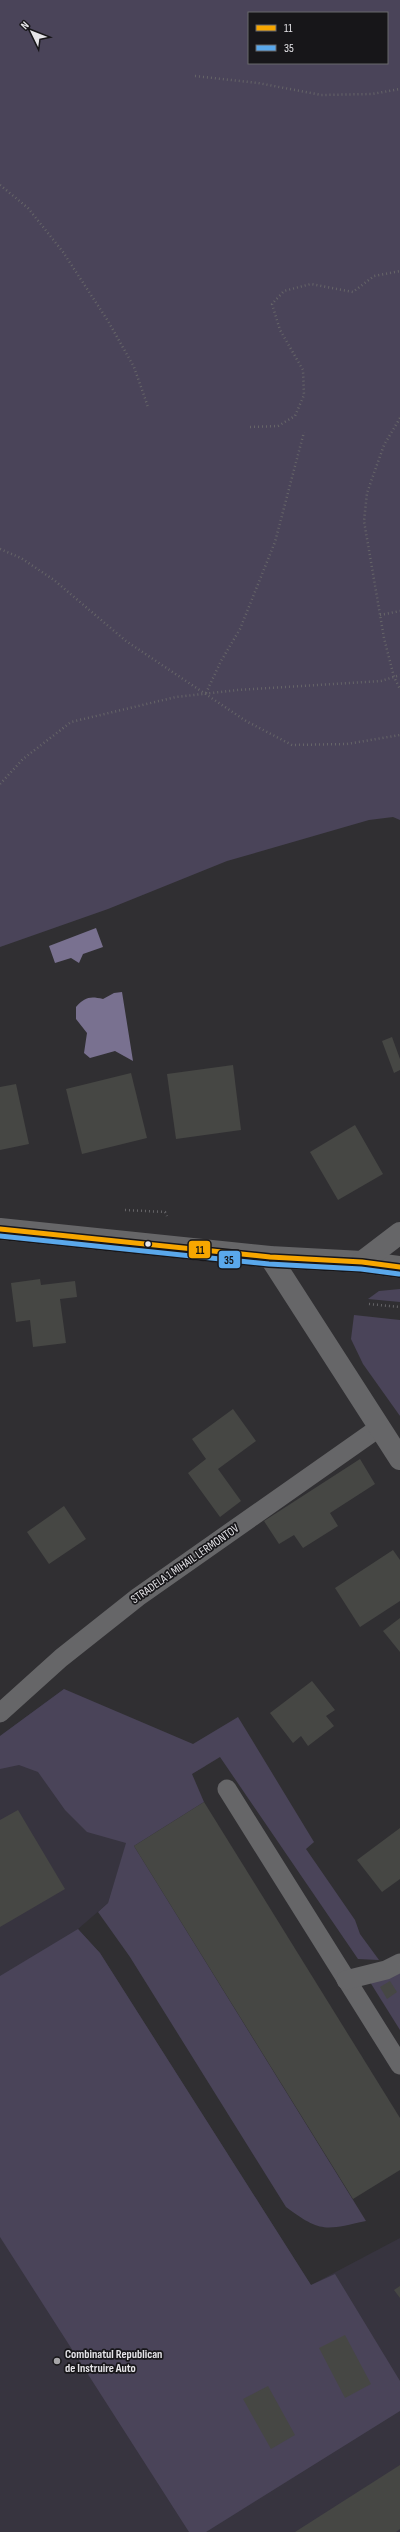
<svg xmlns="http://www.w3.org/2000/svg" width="400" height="2532" font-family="'Sofia Sans Condensed',sans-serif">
	<rect width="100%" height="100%" fill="#302f32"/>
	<polygon fill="#37343f" points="64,1689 206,1766 191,1774 130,1832 108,1903 78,1929 100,1953 311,2285 400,2238 400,2532 0,2532 0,1736"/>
	<g fill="#4a4459" fill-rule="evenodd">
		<path d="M0 0H400V820L393 817 369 820 227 861 108 909 0 947ZM249 13H387V63H249Z"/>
		<polygon points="400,1289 400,1302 368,1299 379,1291"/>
		<polygon points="354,1315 400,1320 400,1416 363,1364 351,1339"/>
		<path d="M64 1689 193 1744 238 1717 314 1842 306 1849 355 1920 360 1934 379 1960 358 1959 220 1757 192 1774 204 1802 134 1846 366 2221C325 2230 321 2233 286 2207L130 1957 98 1912 108 1903 126 1843 87 1832 65 1810 38 1772 19 1765 0 1769V1736Z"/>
		<polygon points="78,1929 100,1953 311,2285 335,2274 400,2381 400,2411 206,2532 189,2532 0,2237 0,1976"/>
		<polygon points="400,1972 400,2030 370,1982"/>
	</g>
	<g fill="#797190">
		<polygon points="96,928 103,947 83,954 79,963 71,958 55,963 49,946"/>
		<path d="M122 992 133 1061 115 1051 90 1058 84 1053 87 1033 76 1019V1007C85 997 90 996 103 999L114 993Z"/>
	</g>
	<g fill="#464744">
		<polygon points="392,1037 400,1059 400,1070 394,1073 382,1041"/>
		<polygon points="233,1065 241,1130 176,1139 167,1074"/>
		<polygon points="131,1073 147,1138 82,1154 66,1089"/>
		<polygon points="16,1084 29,1144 0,1150 0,1087"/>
		<polygon points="355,1125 383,1174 338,1200 310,1152"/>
		<polygon points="40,1279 41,1285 75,1281 77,1297 60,1299 66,1343 33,1347 30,1320 16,1322 11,1283"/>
		<polygon points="233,1409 256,1441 218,1469 241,1501 220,1517 188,1473 206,1459 192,1439"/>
		<polygon points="360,1459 375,1484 330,1513 338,1526 303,1548 294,1535 279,1544 264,1521"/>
		<polygon points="64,1506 86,1539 49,1564 27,1532"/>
		<polygon points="393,1550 400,1560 400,1601 360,1627 335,1588"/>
		<polygon points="400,1618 400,1652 383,1631"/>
		<polygon points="312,1681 335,1710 326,1716 334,1726 308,1746 301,1736 293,1743 270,1713"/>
		<polygon points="204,1802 400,2118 400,2170 353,2199 134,1846"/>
		<polygon points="18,1810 65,1889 0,1927 0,1820"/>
		<polygon points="400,1828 400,1879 382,1892 357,1860"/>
		<polygon points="390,1981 397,1992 387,1999 380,1987"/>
		<polygon points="400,2286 400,2298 394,2290"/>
		<polygon points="345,2335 371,2384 345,2398 319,2348"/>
		<polygon points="268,2386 295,2435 271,2449 243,2399"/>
		<polygon points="400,2465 400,2529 396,2532 295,2532"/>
	</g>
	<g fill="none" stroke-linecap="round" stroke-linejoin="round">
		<g stroke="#666568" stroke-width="2.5" stroke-dasharray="1 3" stroke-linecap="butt">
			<polyline points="195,76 258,83 321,95 372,94 400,89"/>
			<polyline points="0,185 28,208 63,252 108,321 134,367 148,407"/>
			<polyline points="400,418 384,445 367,493 364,521 384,638 394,677 400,689"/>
			<polyline points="250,427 278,426 295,416 304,395 303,370 280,330 272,304 284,291 311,284 353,292 374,276 400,271"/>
			<polyline points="0,549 21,558 54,580 126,641 246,721 292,745 347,744 400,735"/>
			<polyline points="380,615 400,611"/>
			<polyline points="206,693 221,661 240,629 275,542 304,432"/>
			<polyline points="0,784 23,759 71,722 176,697 238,690 381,681 400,675"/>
			<polyline points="125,1210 165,1212 167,1216"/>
			<polyline points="369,1304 400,1307"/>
		</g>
		<g stroke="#666668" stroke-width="19">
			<polyline points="0,1713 61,1658 138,1597 380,1427"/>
			<polyline points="227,1789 400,2065"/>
			<polyline points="346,1980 386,1970 400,1963"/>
		</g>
		<polyline stroke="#666668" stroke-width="22" points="270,1257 400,1459"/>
		<g stroke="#666668" stroke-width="22">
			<polyline points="0,1229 270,1257 362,1262 400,1267"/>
			<polyline points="362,1262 400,1233"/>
		</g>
		<defs>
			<polyline id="bus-1" points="0,1229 270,1257 362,1262 400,1267"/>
			<polyline id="bus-2" points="0,1236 269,1264 361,1269 399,1274"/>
		</defs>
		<use href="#bus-1" stroke="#171619" stroke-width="8"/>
		<use href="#bus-2" stroke="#171619" stroke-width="8"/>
		<use href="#bus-1" stroke="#f7a600" stroke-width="5"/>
		<use href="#bus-2" stroke="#5aa8eb" stroke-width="5"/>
	</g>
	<circle fill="#e5e4e8" stroke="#171619" stroke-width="1.5" cx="148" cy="1244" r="3.5"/>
	<circle fill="#a6a5a8" stroke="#171619" stroke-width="1.5" cx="57" cy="2361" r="4"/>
	<g text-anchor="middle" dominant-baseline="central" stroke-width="3.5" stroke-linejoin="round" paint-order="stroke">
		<g font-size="12" fill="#e5e4e8" stroke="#171619">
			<text transform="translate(185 1564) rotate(-35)">STRADELA 1 MIHAIL LERMONTOV</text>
		</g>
		<g font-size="12" font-weight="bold" fill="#e5e4e8" stroke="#171619" text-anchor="start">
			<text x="65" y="2354">Combinatul Republican<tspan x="65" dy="14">de Instruire Auto</tspan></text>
		</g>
	</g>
	<g stroke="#171619" stroke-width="1.5">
		<rect x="188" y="1240" width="23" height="19" rx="4" fill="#f7a600"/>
		<rect x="218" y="1250" width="23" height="19" rx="4" fill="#5aa8eb"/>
	</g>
	<g font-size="11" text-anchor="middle" font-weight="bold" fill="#111">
		<text x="200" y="1254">11</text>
		<text x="229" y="1264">35</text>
	</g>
	<rect x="248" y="12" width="140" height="52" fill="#171619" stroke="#69686c"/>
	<rect x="256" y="25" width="20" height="6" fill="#f7a600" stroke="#69686c"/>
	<text x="284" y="32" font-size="12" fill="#e5e4e8">11</text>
	<rect x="256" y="45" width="20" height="6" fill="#5aa8eb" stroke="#69686c"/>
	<text x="284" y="52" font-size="12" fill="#e5e4e8">35</text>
	<g transform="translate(32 32) rotate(313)" stroke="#171619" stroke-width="3" paint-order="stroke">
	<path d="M0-3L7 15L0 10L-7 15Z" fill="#e5e4e8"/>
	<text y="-6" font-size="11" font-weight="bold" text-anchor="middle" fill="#e5e4e8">N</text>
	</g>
</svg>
